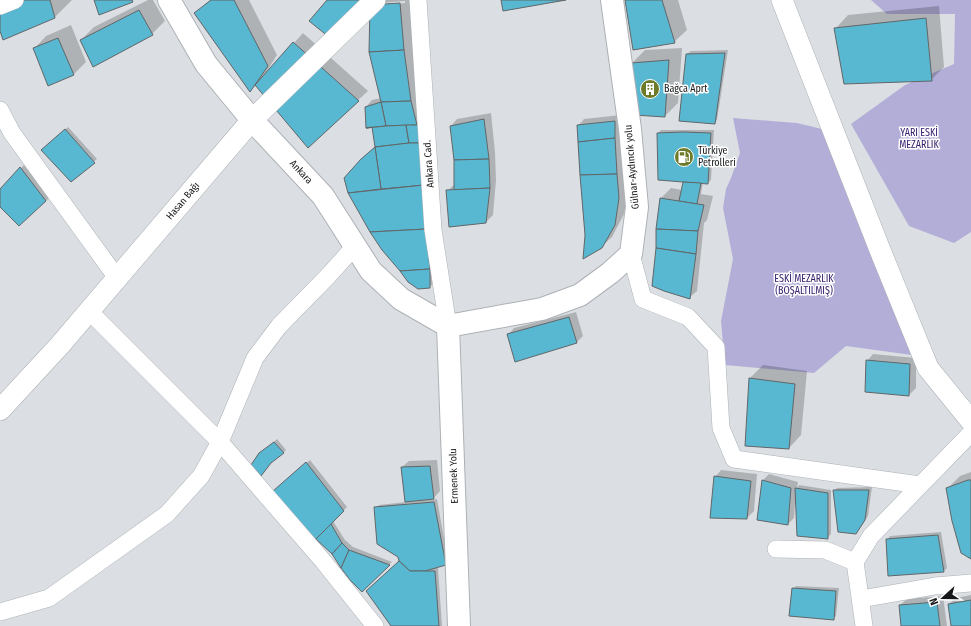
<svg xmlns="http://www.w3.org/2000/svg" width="971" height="626" font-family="'Fira Sans Condensed',sans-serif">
	<rect width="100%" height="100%" fill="#dbdfe3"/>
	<g fill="#b3aed7">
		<polygon points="871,0 971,0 971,232 954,243 909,226 851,124 905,85 954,64 955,14 887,14"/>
		<polygon points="733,118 797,123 826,130 912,355 846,346 814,373 725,365 721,321 733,259 723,208 726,189 731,178 740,153"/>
	</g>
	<g fill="#0003" fill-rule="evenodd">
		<polygon points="0,0 72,0 55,17 0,28"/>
		<polygon points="148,0 153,0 165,21 152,34 81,40 94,27"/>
		<polygon points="210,0 249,0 277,55 267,71 268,72 303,33 368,91 308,146 256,84 250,90 196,13"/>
		<path d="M328 0H413L436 280 430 287 401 271 383 250 349 192 362 159 376 146 373 126 366 107 372 100 381 98 371 10ZM405 1V3L382 5V3Z"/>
		<polygon points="626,0 678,0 687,30 674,42"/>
		<polygon points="939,6 944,67 931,80 836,28 848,15"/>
		<polygon points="71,25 86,62 74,74 34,49 46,36"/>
		<polygon points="682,48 678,103 665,116 632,63 645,50"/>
		<polygon points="728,50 717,120 714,123 687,54 691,51"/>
		<polygon points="491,113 495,152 496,180 493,215 486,222 447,191 455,184 455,160 451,126 457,119"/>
		<polygon points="621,115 629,188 624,214 612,237 601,247 586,235 578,126 584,119"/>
		<polygon points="68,127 97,159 71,181 46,147"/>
		<polygon points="661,130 714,130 711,180 708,183 703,182 701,194 713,196 707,220 704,223 697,291 690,297 657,229 661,198 671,188 682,190 684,181 659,180 658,133"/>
		<polygon points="24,165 49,198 46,201 0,205 0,191"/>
		<polygon points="576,312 583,336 577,342 508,335 514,328"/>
		<polygon points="873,354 916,358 916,388 909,395 867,361"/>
		<polygon points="763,365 807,371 801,435 789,448 750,378"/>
		<polygon points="277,439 286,450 283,453 260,453"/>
		<polygon points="310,460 347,507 333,521 345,540 353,547 392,562 362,590 277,488"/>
		<polygon points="437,460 440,491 432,500 437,499 448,561 445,564 433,568 438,568 442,626 392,626 400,561 376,508 379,505 406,502 402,467 409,461"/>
		<polygon points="721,470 757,474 754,511 747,518 715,477"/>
		<polygon points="971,472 971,558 947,489 960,476"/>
		<polygon points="769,474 798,482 797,488 799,485 831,490 831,534 828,537 798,535 797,504 795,504 794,518 788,524 763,480"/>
		<polygon points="872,487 868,516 859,529 834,491 837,488"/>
		<polygon points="941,532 947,568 944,571 887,540 890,536"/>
		<polygon points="796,586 839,588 836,616 833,619 793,589"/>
		<polygon points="971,595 971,626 952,626 949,604 956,598"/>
		<polygon points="943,596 947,626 902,626 900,605 907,599"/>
	</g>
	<g fill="#59b8d1" stroke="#616668">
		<polygon points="0,0 50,0 55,18 3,40 0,31"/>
		<polygon points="94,0 132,0 133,2 99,15"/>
		<polygon points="211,0 234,0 268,66 250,92 194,13"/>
		<polygon points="327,0 363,0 339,45 309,21"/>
		<polygon points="501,0 566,0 503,11"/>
		<polygon points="625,0 662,0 675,43 633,50"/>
		<polygon points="400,3 404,50 369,52 370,5"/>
		<polygon points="139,10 153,35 93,67 80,40"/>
		<polygon points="926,18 932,81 844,84 834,28"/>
		<polygon points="58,38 74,75 48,86 33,48"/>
		<polygon points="293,42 359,101 308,148 255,85"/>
		<polygon points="404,50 411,101 381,102 369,52"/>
		<polygon points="725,53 715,124 679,121 686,54"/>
		<polygon points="669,60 665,117 634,115 631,63"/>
		<polygon points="411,101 417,125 386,126 381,102"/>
		<polygon points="381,102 386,126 366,128 365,107"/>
		<polygon points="484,119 489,159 454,160 450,126"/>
		<polygon points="615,121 615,138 578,142 577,125"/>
		<polygon points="406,125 409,143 375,147 372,127 366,128 386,126"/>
		<polygon points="406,125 421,125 423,143 409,143"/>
		<polygon points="65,129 95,163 71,182 41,150"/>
		<polygon points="683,132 711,133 708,184 658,180 657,133"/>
		<polygon points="615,138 617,174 580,175 578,142"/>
		<polygon points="409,143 423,143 424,185 381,189 375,147"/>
		<polygon points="375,147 381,189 348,193 344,178 361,159"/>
		<polygon points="489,159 490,188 454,190 454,160"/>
		<polygon points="20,167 46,201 19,226 0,207 0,189"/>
		<polygon points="617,174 619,198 615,225 602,248 583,259 585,235 580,175"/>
		<polygon points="683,182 701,183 697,204 679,201"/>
		<polygon points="424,185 426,229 370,232 348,193"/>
		<polygon points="490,188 486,223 449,227 446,190"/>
		<polygon points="660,198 704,205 698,231 656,229"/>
		<polygon points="426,229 430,269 400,271 382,250 370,232"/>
		<polygon points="656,229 698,231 696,254 656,248"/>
		<polygon points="656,248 696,254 690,299 664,291 652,286"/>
		<polygon points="430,269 430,288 418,289 408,282 400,271"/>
		<polygon points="569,317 577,343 515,362 507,334"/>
		<polygon points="866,360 910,364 909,396 865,392"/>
		<polygon points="749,378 795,384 789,449 745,446"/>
		<polygon points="274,442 284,453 271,463 261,476 251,465 259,453"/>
		<polygon points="306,462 344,511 316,539 310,535 273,491"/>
		<polygon points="430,466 434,499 405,502 401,467"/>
		<polygon points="714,476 751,481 747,519 710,518"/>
		<polygon points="762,480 791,488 788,525 757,520"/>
		<polygon points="968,480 971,480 971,559 961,553 952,521 946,488"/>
		<polygon points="795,488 828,493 828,539 797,536"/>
		<polygon points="833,490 869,490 865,520 856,534 838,532"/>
		<polygon points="434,502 446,565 425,571 410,571 399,561 398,557 377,544 374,507"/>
		<polygon points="331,524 342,543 332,554 316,539"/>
		<polygon points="938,535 944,572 888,576 886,539"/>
		<polygon points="342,543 349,550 341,568 332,554"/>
		<polygon points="349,550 390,565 362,592 350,580 341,568"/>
		<polygon points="399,561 410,571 435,571 439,626 391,626 366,591"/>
		<polygon points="792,588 836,591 834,620 789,616"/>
		<polygon points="971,600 971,626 951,626 948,604"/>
		<polygon points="937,602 940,626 901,626 899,605"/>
	</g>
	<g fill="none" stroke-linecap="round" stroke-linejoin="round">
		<defs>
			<g id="minor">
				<polyline points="418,0 433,230 448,326"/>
				<polyline points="0,6 15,0"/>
				<polyline points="0,110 12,133 117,278"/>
				<polyline points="631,254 643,299 688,317 716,347 721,428 734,459 920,485"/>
				<polyline points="89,311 220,442 323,561 375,626"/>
				<polyline points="776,549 825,550 855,562"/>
				<polyline points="861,599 935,586 971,583"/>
				<polyline points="0,612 49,598 167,514 201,476 220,442 255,358 279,326 328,276 355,246"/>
				<polyline points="864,626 855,562 871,536 971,433"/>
			</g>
			<g id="tertiary">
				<polyline points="782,0 880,250 928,368 971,421"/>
				<polyline points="0,410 60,345 252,120 375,0"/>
			</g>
			<g id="secondary">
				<polyline points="169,0 206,64 252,120 323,196 371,271 401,299 448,326"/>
				<polyline points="448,326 542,309 580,295 610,273 631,254 637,207 630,129 612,0"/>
				<polyline points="448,326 459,626"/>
			</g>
		</defs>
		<use href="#minor" stroke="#adb1b5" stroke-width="18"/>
		<use href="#tertiary" stroke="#adb1b5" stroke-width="22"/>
		<use href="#secondary" stroke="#adb1b5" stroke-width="24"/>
		<use href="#minor" stroke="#fff" stroke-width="17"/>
		<use href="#tertiary" stroke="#fff" stroke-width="21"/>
		<use href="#secondary" stroke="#fff" stroke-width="22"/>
	</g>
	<defs>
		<symbol id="building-disc" viewBox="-11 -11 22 22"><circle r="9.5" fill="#6d7b28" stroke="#fff"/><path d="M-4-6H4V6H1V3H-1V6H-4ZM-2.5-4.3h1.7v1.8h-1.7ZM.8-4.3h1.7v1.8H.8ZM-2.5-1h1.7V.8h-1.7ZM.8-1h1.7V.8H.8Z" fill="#fff"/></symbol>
		<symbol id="fuel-disc" viewBox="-11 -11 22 22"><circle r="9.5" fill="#6d7b28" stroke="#fff"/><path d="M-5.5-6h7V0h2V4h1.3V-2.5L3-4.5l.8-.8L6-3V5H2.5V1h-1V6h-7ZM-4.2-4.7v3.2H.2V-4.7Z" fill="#fff"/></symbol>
	</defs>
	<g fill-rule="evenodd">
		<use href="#building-disc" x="639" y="78" width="22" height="22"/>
		<use href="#fuel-disc" x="673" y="146" width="22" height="22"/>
	</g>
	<g text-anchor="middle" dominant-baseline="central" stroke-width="3" stroke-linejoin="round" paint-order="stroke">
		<g font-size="10" fill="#171819" stroke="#fff" text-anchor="start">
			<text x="664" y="89">Bağca Aprt</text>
			<text x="698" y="151">Türkiye<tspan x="698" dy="12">Petrolleri</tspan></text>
		</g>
		<g font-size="10" fill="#37216e" stroke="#fff">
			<text x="919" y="133">YARI ESKİ<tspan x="919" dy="12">MEZARLIK</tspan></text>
			<text x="804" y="279">ESKİ MEZARLIK<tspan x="804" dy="12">(BOŞALTILMIŞ)</tspan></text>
		</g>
		<g font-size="10" fill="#171819" stroke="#fff">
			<text transform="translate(429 164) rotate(-94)">Ankara Cad.</text>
			<text transform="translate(632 167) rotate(-95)">Gülnar-Aydıncık yolu</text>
			<text transform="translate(301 172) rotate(47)">Ankara</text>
			<text transform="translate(183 201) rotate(-50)">Hasan Bağı</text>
			<text transform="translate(454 476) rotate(-92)">Ermenek Yolu</text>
		</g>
	</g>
	<g transform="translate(943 598) rotate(249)" stroke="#ffffff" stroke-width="3" paint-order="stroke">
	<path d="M0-3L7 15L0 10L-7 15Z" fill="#171819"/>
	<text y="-6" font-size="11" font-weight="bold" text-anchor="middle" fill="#171819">N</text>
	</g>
</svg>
